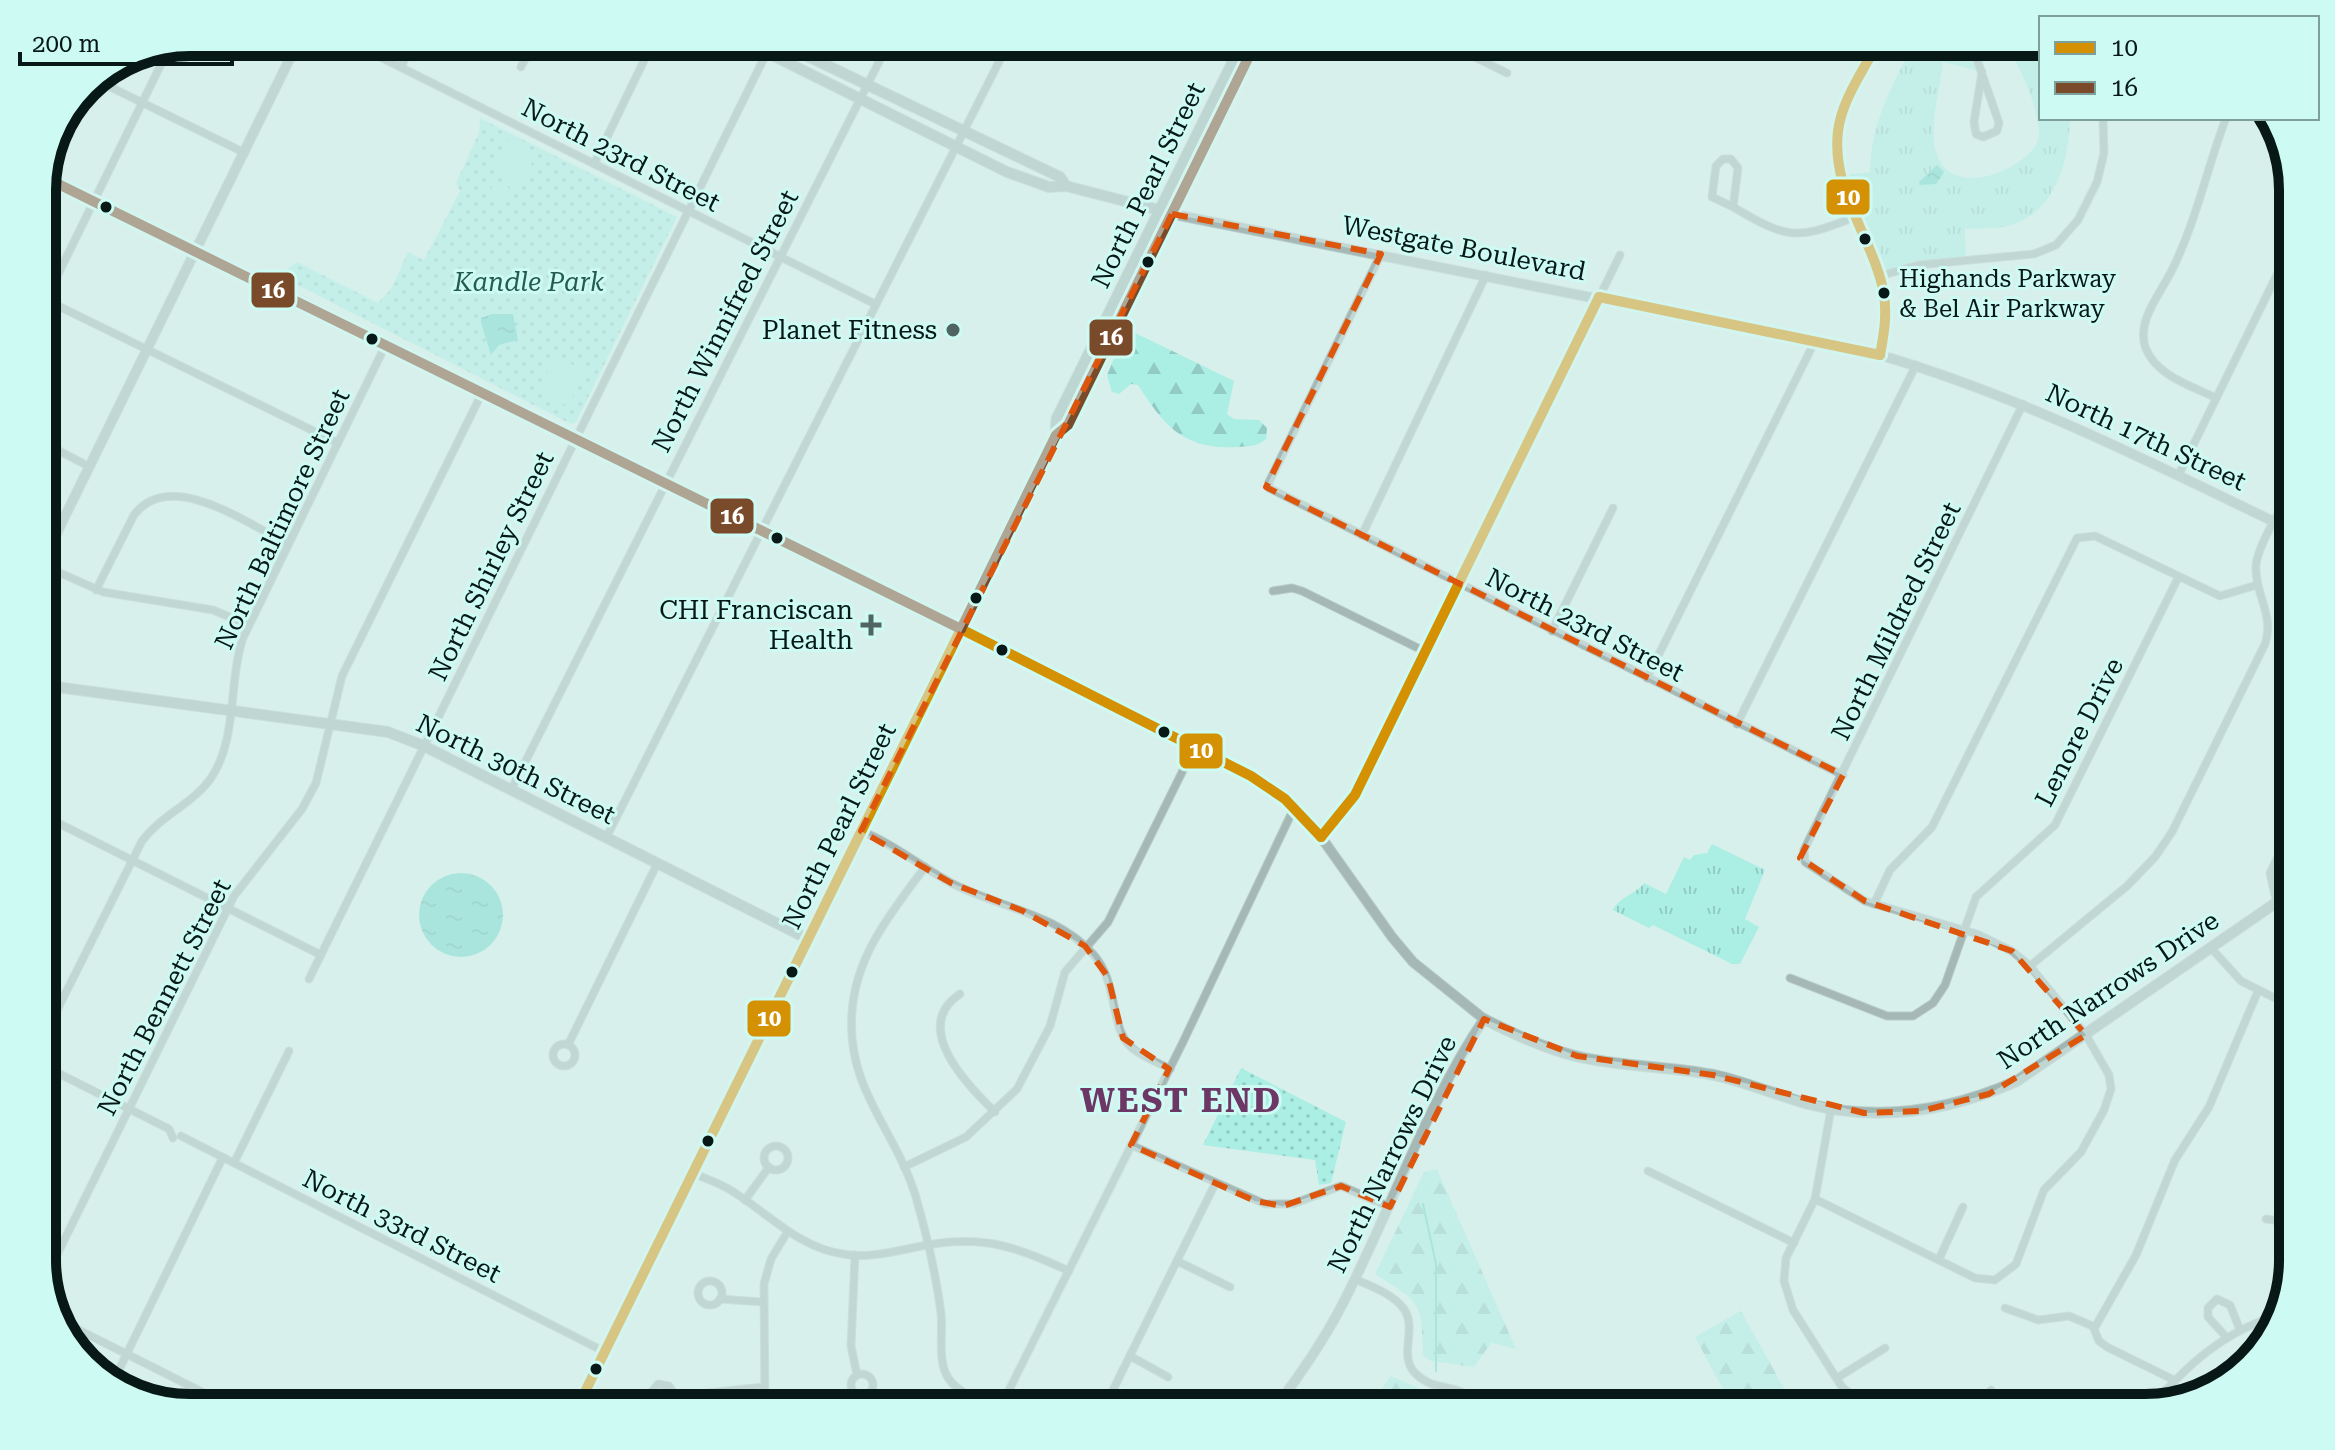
<svg xmlns="http://www.w3.org/2000/svg" width="2335" height="1450" font-family="'Roboto Serif',serif">
	<defs>
		<pattern id="grass-tufts" width="24" height="20" patternUnits="userSpaceOnUse" patternTransform="scale(2)"><rect width="24" height="20" fill="#aaeee4"/><path d="M3 7l-1-3M5 7V3M7 7l1-3M15 17l-1-3M17 17v-4M19 17l1-3" fill="none" stroke="#91cbc3"/></pattern>
		<pattern id="forest-firs" width="22" height="20" patternUnits="userSpaceOnUse" patternTransform="scale(2)"><rect width="22" height="20" fill="#aaeee4"/><path d="M5 1l3.5 6h-7zM16 11l3.5 6h-7z" fill="#91cbc3"/></pattern>
		<pattern id="park-dots" width="8" height="8" patternUnits="userSpaceOnUse" patternTransform="scale(2)"><rect width="8" height="8" fill="#aaeee4"/><path d="M2 2h.1M6 6h.1" fill="none" stroke="#91cbc3" stroke-width="1.8" stroke-linecap="round"/></pattern>
		<pattern id="water-ripples" width="26" height="14" patternUnits="userSpaceOnUse" patternTransform="scale(2)"><rect width="26" height="14" fill="#70d8ca"/><path d="M2 4q2-2 4 0t4 0M15 11q2-2 4 0t4 0" fill="none" stroke="#60b9ad"/></pattern>
	</defs>
	<rect width="100%" height="100%" fill="#d8f0ec"/>
	<g fill="url(#grass-tufts)">
		<path d="M1914 42H1972L1982 72 1943 62C1940 86 1932 116 1934 141 1941 212 2040 164 2039 134 2038 103 2019 68 2006 42H2041V118H2070C2069 162 2055 217 2003 227 1991 229 1977 228 1965 229L1966 260 1918 265 1877 277 1836 176 1870 172C1870 124 1893 84 1914 42Z"/>
		<path d="M1712 844 1765 870 1745 919 1759 927 1740 964H1732L1653 925 1649 928 1613 910C1621 895 1634 896 1644 883L1666 894 1684 857 1690 860 1694 855 1707 853Z"/>
	</g>
	<g fill="url(#forest-firs)">
		<path d="M1127 329 1234 381 1227 414 1234 419 1259 420 1267 428 1266 439C1257 447 1248 446 1237 447 1184 450 1164 426 1138 385L1131 384 1119 394 1112 392 1107 375Z"/>
		<path d="M1437 1169 1516 1349 1491 1343 1474 1367 1431 1361 1423 1355C1422 1300 1420 1303 1375 1274L1424 1172Z"/>
		<polygon points="1740,1311 1741,1311 1795,1408 1733,1408 1695,1337"/>
		<polygon points="1391,1376 1462,1408 1368,1408"/>
	</g>
	<g fill="url(#park-dots)">
		<polygon points="480,118 677,217 576,422 571,424 278,275 297,262 378,303 391,289 408,252 424,260 460,191 456,183 479,133"/>
		<polygon points="1241,1068 1346,1122 1331,1183 1319,1185 1315,1160 1203,1145"/>
	</g>
	<g fill="#aaeee4">
		<polygon points="508,138 537,153 521,184 492,169"/>
		<circle cx="500" cy="193" r="10"/>
		<polygon points="555,356 586,371 568,406 538,390"/>
	</g>
	<g fill="url(#water-ripples)">
		<polygon points="1937,165 1944,172 1936,184 1920,185 1919,182"/>
		<polygon points="492,314 513,314 518,340 499,345 491,355 481,323 481,318"/>
		<circle cx="461" cy="915" r="42"/>
	</g>
	<g fill="none" stroke-linecap="round" stroke-linejoin="round">
		<g stroke="#70d8ca" stroke-width="2">
			<polyline points="1423,1204 1436,1264 1436,1371"/>
			<polyline points="1436,1408 1436,1393"/>
		</g>
		<defs>
			<g id="minor">
				<polyline points="265,42 291,55"/>
				<polyline points="350,42 875,304"/>
				<polyline points="1444,42 1507,73"/>
				<path d="M1878 42C1865 69 1842 101 1838 131 1827 204 1886 250 1886 319 1886 331 1882 343 1880 355"/>
				<polyline points="1971,42 1999,123 1997,131 1983,137 1976,134 1974,122 1982,72"/>
				<polyline points="401,67 413,42"/>
				<polyline points="521,67 534,42"/>
				<polyline points="94,79 245,153"/>
				<polyline points="594,164 653,42"/>
				<path d="M1733 207 1712 197 1716 166 1723 159H1731L1738 168 1733 207C1786 238 1795 241 1852 218"/>
				<polyline points="1381,254 1269,482 1269,488 1843,775"/>
				<polyline points="1877,277 1918,265 2034,254 2056,245 2078,220 2097,182 2104,153 2103,118"/>
				<polyline points="42,298 338,443"/>
				<polyline points="42,307 170,46"/>
				<path d="M2216 398C2192 386 2157 376 2146 349 2135 322 2161 293 2172 270 2196 222 2207 168 2226 118"/>
				<polyline points="42,442 90,467"/>
				<polyline points="2179,474 2293,242"/>
				<polyline points="1362,535 1486,275"/>
				<polyline points="42,565 103,592 213,610 249,625"/>
				<path d="M96 590 134 515C170 467 248 524 288 544"/>
				<polyline points="1273,591 1292,588 1302,591 1426,652"/>
				<polyline points="1552,631 1613,508"/>
				<polyline points="1647,678 1815,341"/>
				<polyline points="1737,724 1916,365"/>
				<polyline points="511,790 889,42"/>
				<polyline points="42,815 321,955"/>
				<path d="M861 831C894 844 920 866 951 883 997 907 1056 913 1093 954 1119 982 1109 1029 1132 1048 1142 1057 1157 1062 1170 1069"/>
				<polyline points="1321,837 1355,795 1620,255"/>
				<polyline points="606,838 1009,42"/>
				<path d="M925 867C892 912 856 954 852 1012 846 1088 894 1128 915 1194 926 1232 936 1274 941 1313 943 1332 938 1357 946 1374 954 1392 979 1400 996 1408"/>
				<polyline points="2276,900 2270,873 2293,825"/>
				<polyline points="1874,904 1890,870 1932,827 2077,538 2095,536 2220,596 2257,585"/>
				<polyline points="2211,948 2241,981 2293,1007"/>
				<path d="M2030 966 2127 886 2155 857 2172 832 2265 644C2275 615 2254 593 2256 565 2258 544 2283 506 2293 487"/>
				<polyline points="1790,978 1887,1016 1913,1016 1933,1003 1945,985 1976,897 2055,825 2178,578"/>
				<polyline points="309,979 772,42"/>
				<path d="M960 994C910 1027 968 1086 995 1112"/>
				<path d="M42 1040 142 841C161 815 193 804 211 778 238 738 228 683 243 638L386 344"/>
				<circle cx="564" cy="1055" r="11"/>
				<polyline points="568,1045 657,864"/>
				<polyline points="42,1065 169,1129 173,1138"/>
				<polyline points="1831,1109 1815,1199 1786,1258 1784,1281 1793,1310 1842,1387 1855,1397 1881,1408"/>
				<polyline points="181,1136 605,1352"/>
				<polyline points="1131,1145 1265,1204 1293,1204 1341,1186 1390,1207"/>
				<circle cx="776" cy="1158" r="12"/>
				<polyline points="234,1163 289,1051"/>
				<polyline points="904,1167 966,1137 1017,1089 1050,1026 1065,972 1108,922 1195,746"/>
				<polyline points="1648,1171 1794,1243"/>
				<path d="M693 1173C706 1179 720 1183 732 1191 768 1213 799 1248 843 1254 871 1259 899 1250 927 1245 985 1235 1017 1247 1069 1271"/>
				<polyline points="1815,1199 1975,1278 1995,1280 2016,1264 2044,1190 2081,1152 2104,1110 2111,1089 2109,1075 2086,1035 2030,966 2012,951 1977,934 1865,901 1805,862 1804,850 2023,404"/>
				<polyline points="745,1200 769,1167"/>
				<polyline points="2266,1219 2293,1223"/>
				<polyline points="855,1255 851,1346 857,1375"/>
				<polyline points="1939,1259 1963,1207"/>
				<polyline points="1177,1261 1230,1287"/>
				<polyline points="45,1279 234,896 302,809 316,783 342,676 483,391"/>
				<path d="M1355 1279C1371 1286 1393 1294 1404 1309 1418 1329 1397 1356 1416 1374 1436 1394 1460 1380 1481 1408"/>
				<circle cx="710" cy="1293" r="12"/>
				<polyline points="720,1299 762,1302"/>
				<polyline points="2005,1308 2038,1320 2069,1316 2095,1327"/>
				<polyline points="57,1319 234,1408"/>
				<polyline points="2227,1338 2208,1317 2208,1308 2217,1299 2230,1305 2240,1330"/>
				<polyline points="1130,1356 1168,1377"/>
				<circle cx="862" cy="1385" r="11"/>
				<polyline points="1837,1378 1885,1348"/>
				<polyline points="2174,1380 2107,1347 2099,1341 2094,1329 2136,1255 2175,1160 2209,1107 2258,991"/>
				<polyline points="112,1384 223,1157"/>
				<path d="M2151 1407C2187 1365 2223 1332 2276 1316"/>
				<polyline points="657,1408 650,1394 658,1384 669,1386 681,1404"/>
				<polyline points="675,1408 707,1393 764,1387"/>
				<polyline points="765,1408 764,1284 771,1259 788,1231"/>
				<polyline points="1000,1408 1183,1042 1294,808"/>
				<polyline points="1104,1408 1215,1184"/>
				<polyline points="1974,1408 1991,1390"/>
			</g>
			<g id="tertiary">
				<path d="M44 177 286 293 664 485 1195 746 1251 776 1294 808 1321 837 1392 937 1413 962 1484 1019C1425 1107 1391 1211 1342 1305 1323 1342 1300 1375 1275 1408"/>
				<path d="M1172 214 1880 355C2026 398 2156 465 2293 531"/>
				<polyline points="42,563 298,42"/>
			</g>
			<g id="secondary">
				<polyline points="746,42 1007,172 1049,187 1066,186 1167,212"/>
				<polyline points="778,42 1060,177 1066,186"/>
				<polyline points="42,685 388,732 424,746 808,939"/>
				<path d="M1484 1019C1513 1034 1543 1048 1575 1056 1620 1067 1668 1066 1714 1075 1746 1082 1776 1095 1808 1104 1879 1122 1950 1111 2017 1081L2293 891"/>
			</g>
			<g id="primary">
				<polyline points="1056,435 1068,425 1256,42"/>
				<polyline points="577,1408 1056,435 1057,419 1243,42"/>
			</g>
		</defs>
		<use href="#minor" stroke="#b8ccc8" stroke-width="9"/>
		<use href="#tertiary" stroke="#b8ccc8" stroke-width="11"/>
		<use href="#secondary" stroke="#b8ccc8" stroke-width="12"/>
		<use href="#primary" stroke="#b8ccc8" stroke-width="13"/>
		<use href="#minor" stroke="#a5b8b5" stroke-width="7"/>
		<use href="#tertiary" stroke="#a5b8b5" stroke-width="9"/>
		<use href="#secondary" stroke="#a0b6b2" stroke-width="10"/>
		<use href="#primary" stroke="#9cb6b2" stroke-width="11"/>
		<defs>
			<g id="bus-1">
				<path d="M1878 42C1864 70 1842 99 1838 131 1831 192 1873 237 1884 294 1887 316 1884 334 1880 355"/>
				<polyline points="1599,297 1880,355"/>
				<polyline points="961,629 1251,776 1285,799 1321,837"/>
				<polyline points="1321,837 1355,795 1599,297"/>
				<polyline points="577,1408 961,629"/>
			</g>
			<g id="bus-2">
				<polyline points="44,177 961,629"/>
				<polyline points="961,629 1056,435 1068,425 1256,42"/>
			</g>
		</defs>
		<use href="#bus-1" stroke="#cdfbf3" stroke-width="16"/>
		<use href="#bus-2" stroke="#cdfbf3" stroke-width="16"/>
		<use href="#bus-1" stroke="#d39103" stroke-width="10"/>
		<use href="#bus-2" stroke="#7a4b2a" stroke-width="10"/>
	</g>
	<path d="M0 0H2335V1450H0ZM1172 214 1381 254 1266 487 1843 775 1800 858 1865 901 2012 951 2086 1035 1989 1094 1921 1111 1864 1113 1713 1075 1577 1056 1484 1019 1390 1207 1341 1186 1283 1206 1255 1201 1131 1145 1169 1069 1123 1038 1108 977 1085 946 1023 911 951 883 861 831Z" fill="#d8f0ec" fill-opacity=".55" fill-rule="evenodd"/>
	<path fill="none" stroke="#dd560c" stroke-width="6" stroke-dasharray="16 10" stroke-linejoin="round" d="M1172 214 1381 254 1266 487 1843 775 1800 858 1865 901 2012 951 2086 1035 1989 1094 1921 1111 1864 1113 1713 1075 1577 1056 1484 1019 1390 1207 1341 1186 1283 1206 1255 1201 1131 1145 1169 1069 1123 1038 1108 977 1085 946 1023 911 951 883 861 831Z"/>
	<g fill="#071816" stroke="#cdfbf3" stroke-width="3">
		<circle cx="106" cy="207" r="7"/>
		<circle cx="1865" cy="239" r="7"/>
		<circle cx="1148" cy="262" r="7"/>
		<circle cx="1884" cy="293" r="7"/>
		<circle cx="372" cy="339" r="7"/>
		<circle cx="777" cy="538" r="7"/>
		<circle cx="976" cy="598" r="7"/>
		<circle cx="1002" cy="650" r="7"/>
		<circle cx="1164" cy="732" r="7"/>
		<circle cx="792" cy="972" r="7"/>
		<circle cx="708" cy="1141" r="7"/>
		<circle cx="596" cy="1369" r="7"/>
	</g>
	<g fill="#506461" stroke="#cdfbf3" stroke-width="3">
		<circle cx="953" cy="330" r="8"/>
		<path d="M867 613h8v8h8v8h-8v8h-8v-8h-8v-8h8z"/>
	</g>
	<g text-anchor="middle" dominant-baseline="central" stroke-width="6" stroke-linejoin="round" paint-order="stroke">
		<g font-size="24" fill="#071816" stroke="#cdfbf3" text-anchor="start">
			<text x="1899" y="279">Highands Parkway<tspan x="1899" dy="30">&amp; Bel Air Parkway</tspan></text>
		</g>
		<g font-size="26" fill="#071816" stroke="#cdfbf3">
			<text transform="translate(621 155) rotate(27)">North 23rd Street</text>
			<text transform="translate(1148 185) rotate(-64)">North Pearl Street</text>
			<text transform="translate(1464 248) rotate(11)">Westgate Boulevard</text>
			<text transform="translate(725 321) rotate(-63)">North Winnifred Street</text>
			<text transform="translate(2146 437) rotate(25)">North 17th Street</text>
			<text transform="translate(282 519) rotate(-65)">North Baltimore Street</text>
			<text transform="translate(491 566) rotate(-64)">North Shirley Street</text>
			<text transform="translate(1896 621) rotate(-64)">North Mildred Street</text>
			<text transform="translate(1585 625) rotate(27)">North 23rd Street</text>
			<text transform="translate(2079 732) rotate(-63)">Lenore Drive</text>
			<text transform="translate(516 769) rotate(26)">North 30th Street</text>
			<text transform="translate(839 826) rotate(-64)">North Pearl Street</text>
			<text transform="translate(2108 990) rotate(-34)">North Narrows Drive</text>
			<text transform="translate(164 997) rotate(-63)">North Bennett Street</text>
			<text transform="translate(1392 1154) rotate(-64)">North Narrows Drive</text>
			<text transform="translate(402 1226) rotate(27)">North 33rd Street</text>
		</g>
		<g font-size="26" font-style="italic" fill="#245b54" stroke="#cdfbf3">
			<text x="529" y="282">Kandle Park</text>
		</g>
		<g font-size="26" fill="#071816" stroke="#cdfbf3" text-anchor="end">
			<text x="937" y="330">Planet Fitness</text>
			<text x="853" y="610">CHI Franciscan<tspan x="853" dy="30">Health</tspan></text>
		</g>
		<g font-size="34" font-weight="bold" letter-spacing="2" fill="#6d3765" stroke="#cdfbf3">
			<text x="1181" y="1100">WEST END</text>
		</g>
	</g>
	<path d="M0 0H2335V1450H0ZM190 56H2145A134 134 0 0 1 2279 190V1260A134 134 0 0 1 2145 1394H190A134 134 0 0 1 56 1260V190A134 134 0 0 1 190 56Z" fill="#cdfbf3" fill-rule="evenodd"/>
	<path fill="none" stroke="#071816" stroke-width="10" d="M190 56H2145A134 134 0 0 1 2279 190V1260A134 134 0 0 1 2145 1394H190A134 134 0 0 1 56 1260V190A134 134 0 0 1 190 56Z"/>
	<g stroke="#cdfbf3" stroke-width="3">
		<rect x="1825" y="178" width="46" height="38" rx="8" fill="#d39103"/>
		<rect x="250" y="271" width="46" height="38" rx="8" fill="#7a4b2a"/>
		<rect x="1088" y="318" width="46" height="39" rx="8" fill="#7a4b2a"/>
		<rect x="709" y="497" width="46" height="38" rx="8" fill="#7a4b2a"/>
		<rect x="1178" y="732" width="46" height="38" rx="8" fill="#d39103"/>
		<rect x="746" y="999" width="46" height="39" rx="8" fill="#d39103"/>
	</g>
	<g font-size="22" text-anchor="middle" font-weight="bold" fill="#fff">
		<text x="1848" y="205">10</text>
		<text x="273" y="298">16</text>
		<text x="1111" y="345">16</text>
		<text x="732" y="524">16</text>
		<text x="1201" y="758">10</text>
		<text x="769" y="1026">10</text>
	</g>
	<rect x="2039" y="16" width="280" height="104" fill="#cdfbf3" stroke="#7ea09b" stroke-width="2"/>
	<rect x="2055" y="42" width="40" height="12" fill="#d39103" stroke="#7ea09b" stroke-width="2"/>
	<text x="2111" y="56" font-size="24" fill="#071816">10</text>
	<rect x="2055" y="82" width="40" height="12" fill="#7a4b2a" stroke="#7ea09b" stroke-width="2"/>
	<text x="2111" y="96" font-size="24" fill="#071816">16</text>
	<path d="M20 52v12h212v-12" fill="none" stroke="#071816" stroke-width="4"/>
	<text x="32" y="52" font-size="24" fill="#071816" stroke="#cdfbf3" stroke-width="6" paint-order="stroke">200 m</text>
</svg>
